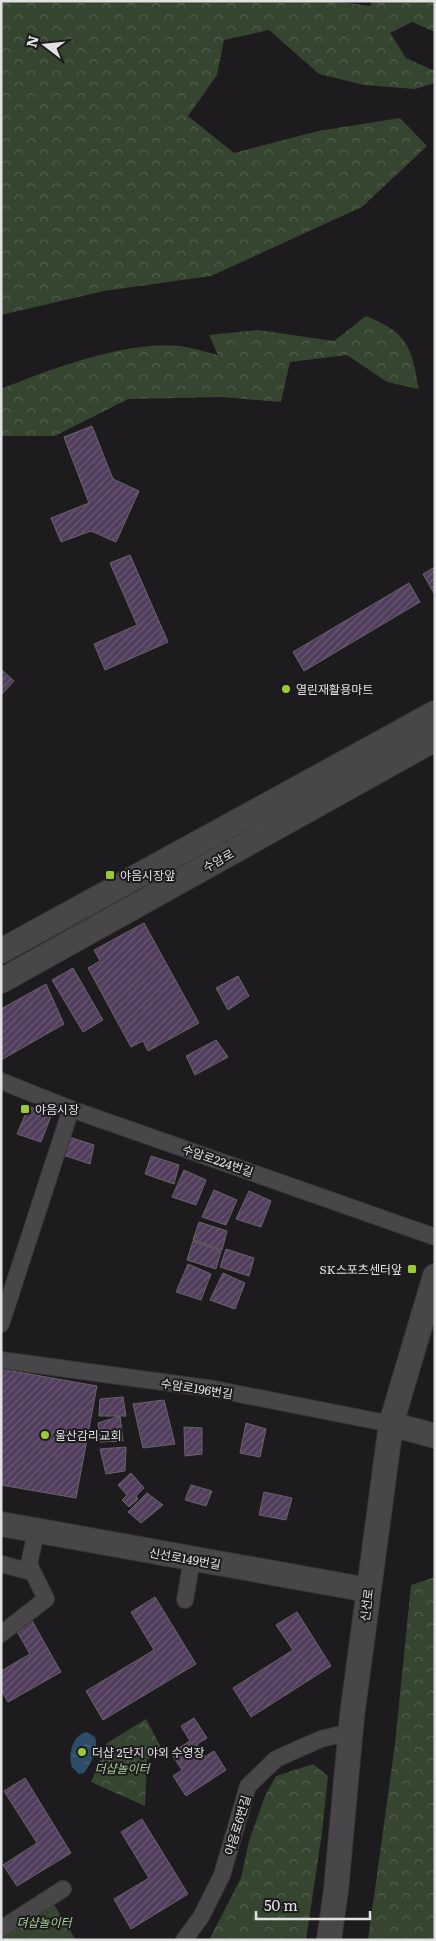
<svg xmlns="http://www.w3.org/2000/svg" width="436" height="1941" font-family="Literata,'Noto Sans KR',serif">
	<defs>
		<pattern id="forest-crowns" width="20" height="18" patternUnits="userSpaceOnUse" patternTransform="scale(1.25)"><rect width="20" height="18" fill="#35452f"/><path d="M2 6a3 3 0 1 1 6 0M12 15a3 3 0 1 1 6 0" fill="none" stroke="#52604d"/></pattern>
		<pattern id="water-ripples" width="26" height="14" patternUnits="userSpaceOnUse" patternTransform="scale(1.25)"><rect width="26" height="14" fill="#2c4d67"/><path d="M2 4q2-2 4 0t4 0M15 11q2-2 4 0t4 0" fill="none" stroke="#4a667d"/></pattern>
		<pattern id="building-hatch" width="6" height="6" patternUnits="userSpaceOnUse" patternTransform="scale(1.25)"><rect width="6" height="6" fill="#513d5c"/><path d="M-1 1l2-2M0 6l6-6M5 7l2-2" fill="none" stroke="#6a5973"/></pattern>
	</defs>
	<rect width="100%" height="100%" fill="#1d1b1d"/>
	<g fill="url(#forest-crowns)">
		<polygon points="1,1 334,1 370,6 373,1 435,1 435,32 412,22 390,33 406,58 435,71 435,83 415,89 364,85 319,74 269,30 224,40 217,75 188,116 234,153 318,131 400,118 427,146 362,207 211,276 104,291 1,315"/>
		<path d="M366 316C409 334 411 346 419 389L387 382 347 355 290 362 281 402 222 397 128 399 55 436H1V389C50 369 128 340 180 346 193 348 206 352 218 355L209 335 258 330 334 341Z"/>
		<polygon points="435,1577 435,1940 368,1940 395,1744 411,1585"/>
		<polygon points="146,1719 162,1749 147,1760 145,1806 91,1782 107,1743"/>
		<polygon points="313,1764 328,1776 322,1833 306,1940 209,1940 241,1878 249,1841 265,1796 276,1776"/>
		<polygon points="50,1898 76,1940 4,1940 1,1936"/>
	</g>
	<path fill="url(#water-ripples)" d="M87 1732 95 1737C99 1749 91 1763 84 1773L79 1774 72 1767C68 1754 72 1735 87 1732Z"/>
	<g fill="url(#building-hatch)" stroke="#676568">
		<polygon points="92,426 113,479 139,491 116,542 91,531 61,542 51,518 89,503 64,437"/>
		<polygon points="130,555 168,642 105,670 94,644 137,625 110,563"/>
		<polygon points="435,567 435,595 423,574"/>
		<polygon points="409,583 420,602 304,671 293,652"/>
		<polygon points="1,669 14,681 1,695"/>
		<polygon points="144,923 199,1023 148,1051 143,1041 131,1047 88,968 100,961 94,950"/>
		<polygon points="73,968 103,1020 83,1032 52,980"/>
		<polygon points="238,976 249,996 228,1010 216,988"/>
		<polygon points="46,984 64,1024 1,1060 1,1009"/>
		<polygon points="216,1040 228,1057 195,1075 186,1056"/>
		<polygon points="29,1106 51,1116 41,1142 17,1134"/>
		<polygon points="66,1136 94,1145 90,1164 60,1154"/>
		<polygon points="151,1156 179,1165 174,1184 145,1174"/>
		<polygon points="184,1170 206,1180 196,1205 172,1197"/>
		<polygon points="214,1190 237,1200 226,1225 202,1217"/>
		<polygon points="249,1191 271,1201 261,1227 236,1219"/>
		<polygon points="199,1222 227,1231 222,1250 193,1240"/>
		<polygon points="193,1241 221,1251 216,1269 187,1260"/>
		<polygon points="226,1249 254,1258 249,1276 220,1267"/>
		<polygon points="188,1264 211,1274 201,1300 176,1292"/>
		<polygon points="223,1273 245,1283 235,1309 210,1300"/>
		<polygon points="1,1369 97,1386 76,1498 1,1485"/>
		<polygon points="123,1397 126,1416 99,1416 100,1399"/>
		<polygon points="164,1400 175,1444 143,1448 133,1404"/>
		<polygon points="120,1416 123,1441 100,1442 98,1423"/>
		<polygon points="246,1423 266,1429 260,1457 240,1453"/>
		<polygon points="184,1427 202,1428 202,1454 185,1456"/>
		<polygon points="126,1447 125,1471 106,1474 100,1449"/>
		<polygon points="131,1473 144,1488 136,1496 138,1499 129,1507 122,1500 127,1495 118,1485"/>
		<polygon points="191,1485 212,1491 206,1506 185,1500"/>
		<polygon points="264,1492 292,1498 286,1520 259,1515"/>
		<polygon points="147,1493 163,1505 141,1523 128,1512"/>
		<polygon points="155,1597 196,1664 103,1720 86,1691 154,1650 131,1612"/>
		<polygon points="297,1612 331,1666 251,1717 233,1688 293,1650 276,1625"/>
		<polygon points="31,1619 61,1672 8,1702 1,1690 1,1671 30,1654 15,1628"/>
		<polygon points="194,1718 207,1738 197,1744 205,1757 214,1751 226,1770 186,1796 173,1776 182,1770 171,1753 190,1741 181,1726"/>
		<polygon points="25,1778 71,1853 17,1886 3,1865 37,1843 4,1791"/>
		<polygon points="142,1819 188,1894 131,1929 114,1899 149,1878 121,1832"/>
	</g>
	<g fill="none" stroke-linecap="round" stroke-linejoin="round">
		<defs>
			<g id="street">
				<polyline points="1,1081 71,1109 435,1237"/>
				<polyline points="1,1324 71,1109"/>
				<polyline points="1,1360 214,1389 391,1424"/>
				<polyline points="1,1564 32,1572"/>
				<polyline points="185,1600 192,1559"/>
				<polyline points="1,1634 46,1599 29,1564 34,1541"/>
				<polyline points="1,1929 63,1889"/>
				<polyline points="184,1940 201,1917 222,1875 248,1786 276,1759 321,1739 350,1732"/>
			</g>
			<g id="secondary">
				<polyline points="1,951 435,713"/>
				<polyline points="1,981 435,739"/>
				<polyline points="391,1424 435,1436"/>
				<polyline points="1,1524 368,1590"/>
				<polyline points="329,1940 336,1890 352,1716 391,1424 435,1276"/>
			</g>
		</defs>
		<use href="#street" stroke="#373638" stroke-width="18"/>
		<use href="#secondary" stroke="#373638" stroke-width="26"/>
		<use href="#street" stroke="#484649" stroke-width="16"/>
		<use href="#secondary" stroke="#484649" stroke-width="24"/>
	</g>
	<g fill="#99cb35" stroke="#1d1b1d" stroke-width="2">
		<circle cx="286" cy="689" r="5"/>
		<rect x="105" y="870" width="10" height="10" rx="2.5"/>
		<rect x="20" y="1104" width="10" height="10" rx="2.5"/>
		<rect x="407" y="1264" width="10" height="10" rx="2.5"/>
		<circle cx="45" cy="1435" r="5"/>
		<circle cx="82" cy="1752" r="5"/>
	</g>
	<g text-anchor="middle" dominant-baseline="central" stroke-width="4" stroke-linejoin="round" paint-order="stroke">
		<g font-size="12" fill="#e2e1e3" stroke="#1d1b1d" text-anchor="start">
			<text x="296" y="689">열린재활용마트</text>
			<text x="120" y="875">야음시장앞</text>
			<text x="35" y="1109">야음시장</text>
			<text x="402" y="1269" text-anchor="end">SK스포츠센터앞</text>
			<text x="55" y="1435">울산감리교회</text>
			<text x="92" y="1752">더샵 2단지 야외 수영장</text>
		</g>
		<g font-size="12" fill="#e2e1e3" stroke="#1d1b1d">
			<text transform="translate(218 860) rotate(-29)">수암로</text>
			<text transform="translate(218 1160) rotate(19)">수암로224번길</text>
			<text transform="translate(197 1388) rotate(9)">수암로196번길</text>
			<text transform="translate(185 1558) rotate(10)">신선로149번길</text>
			<text transform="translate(366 1605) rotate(-83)">신선로</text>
			<text transform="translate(237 1825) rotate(-73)">야음로6번길</text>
		</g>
		<g font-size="12" font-style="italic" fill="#a6cd95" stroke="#1d1b1d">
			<text x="122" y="1768">더샵놀이터</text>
			<text x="44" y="1922">뎌샵놀이터</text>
		</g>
	</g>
	<rect width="436" height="1941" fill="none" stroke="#e2e1e3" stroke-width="5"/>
	<g transform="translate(45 45) rotate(286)" stroke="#1d1b1d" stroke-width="4" paint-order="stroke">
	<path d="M0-4L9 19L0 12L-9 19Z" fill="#e2e1e3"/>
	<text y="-8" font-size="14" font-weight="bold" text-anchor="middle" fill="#e2e1e3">N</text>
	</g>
	<path d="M256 1911v8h114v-8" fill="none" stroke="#e2e1e3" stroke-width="2.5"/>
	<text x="264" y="1911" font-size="15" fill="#e2e1e3" stroke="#1d1b1d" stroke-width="4" paint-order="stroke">50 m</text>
</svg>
